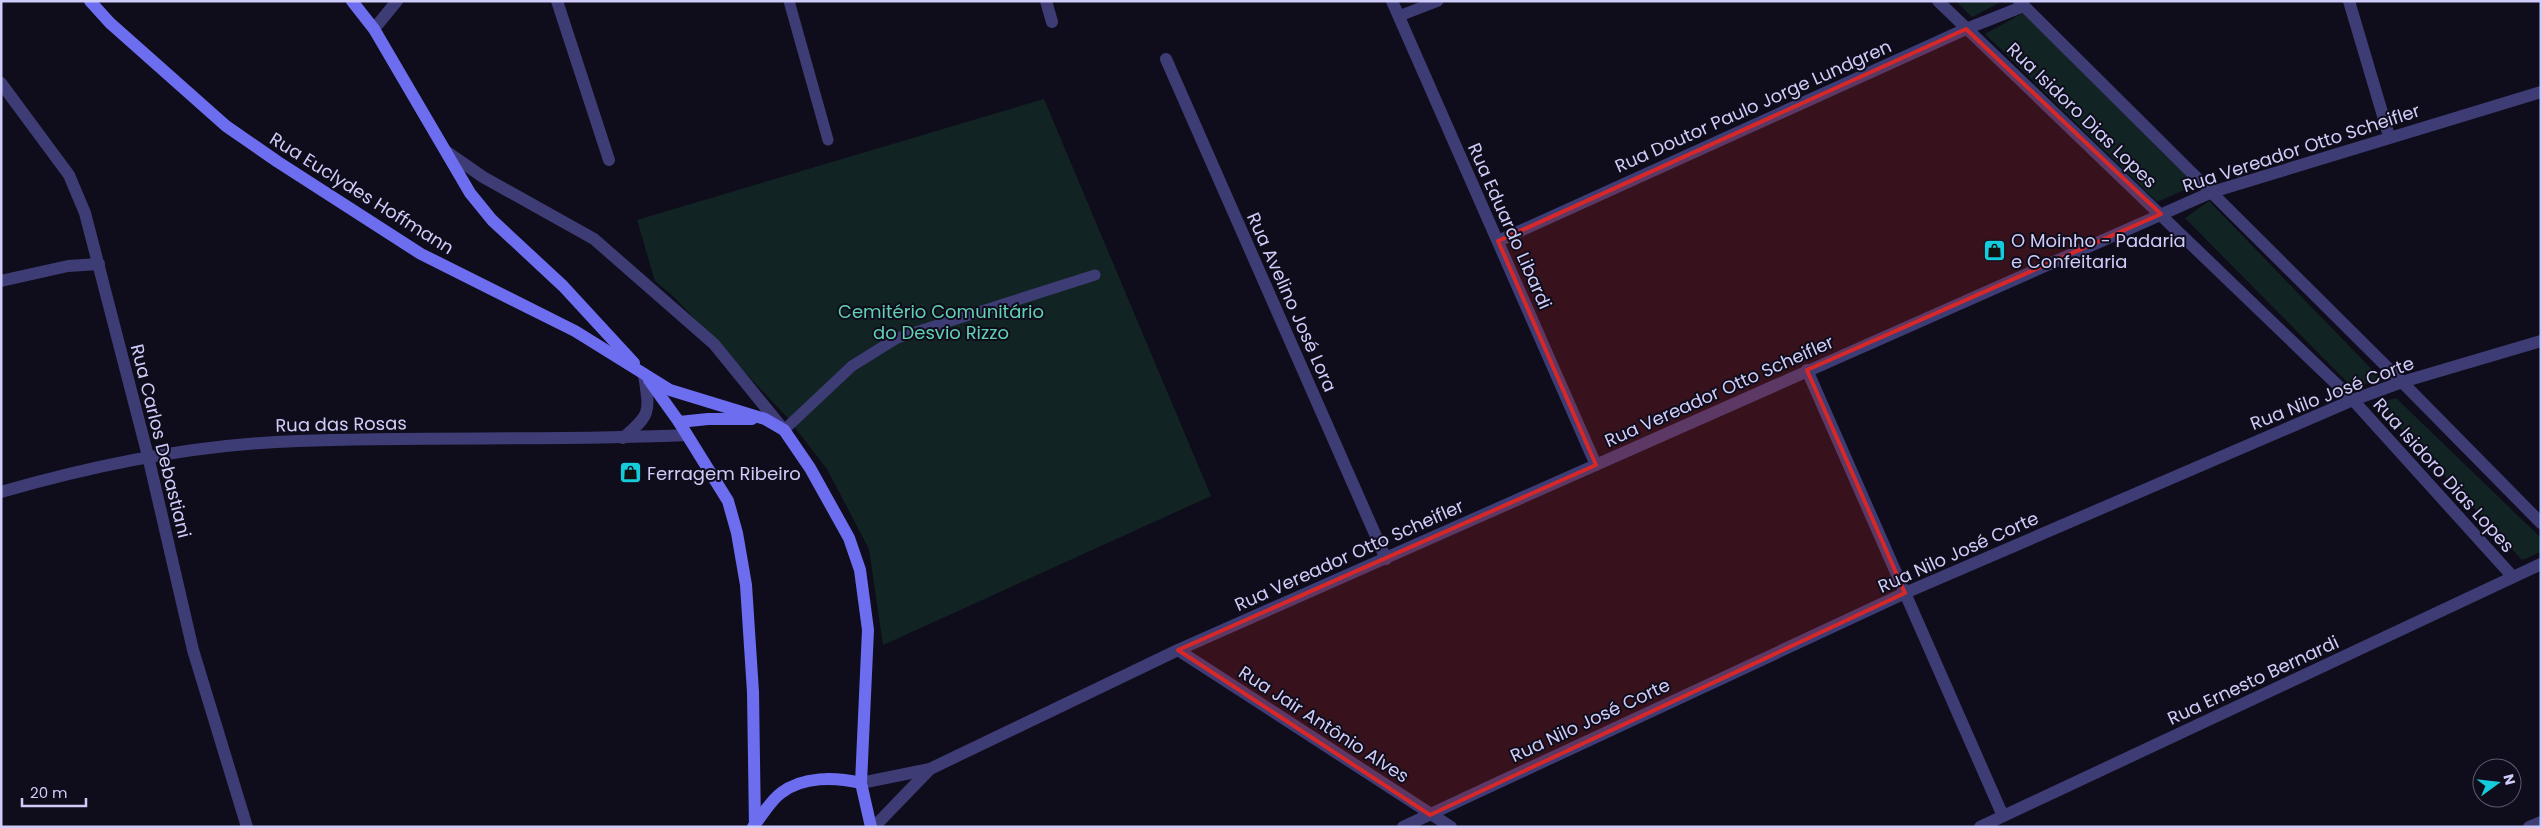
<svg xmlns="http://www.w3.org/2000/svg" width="2542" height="828" font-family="Poppins,sans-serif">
	<rect width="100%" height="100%" fill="#0f0d1b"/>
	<g fill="#112423">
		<polygon points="1956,1 2003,1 1972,17"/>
		<polygon points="2023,13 2198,184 2157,202 1985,34"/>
		<polygon points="1044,99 1211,496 883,645 869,549 827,469 786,416 673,296 655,281 637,220"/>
		<polygon points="2209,201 2383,381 2351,386 2185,218"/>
		<polygon points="2396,398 2541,538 2541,552 2522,560 2377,403"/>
	</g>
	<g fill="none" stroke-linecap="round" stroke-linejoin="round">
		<g stroke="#3e3c75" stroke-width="11">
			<polyline points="789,1 828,140"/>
			<polyline points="1399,16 1438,1"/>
			<polyline points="784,430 852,366 897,338 1095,275"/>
		</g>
		<g stroke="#3e3c75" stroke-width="12">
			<polyline points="557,1 609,160"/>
			<polyline points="1046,1 1052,22"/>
			<polyline points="1392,1 1596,465"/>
			<polyline points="1938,1 2353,400 2513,577"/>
			<polyline points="2019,1 2402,382 2541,523"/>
			<polyline points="2349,1 2389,136"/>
			<polyline points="374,29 397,1"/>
			<polyline points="1166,59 1386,559"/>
			<polyline points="1,83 69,175 85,213 148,456 193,650 247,827"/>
			<polyline points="447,152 483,177 594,239 714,344 784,430"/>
			<polyline points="1498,241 1966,29 2024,6"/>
			<polyline points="1,281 68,266 99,264"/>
			<polyline points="1807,370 2003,816"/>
			<path d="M623 438C653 413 649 411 644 374"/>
			<path d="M1 492C98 464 198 444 298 441 427 436 557 441 687 435"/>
			<polyline points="1178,650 1451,827"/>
			<polyline points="861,783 930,769 1178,650 2212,192 2541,92"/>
			<polyline points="874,827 930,769"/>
			<polyline points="1403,827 1905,593 2353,400 2402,382 2541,341"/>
			<polyline points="1980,827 2541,564"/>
			<polyline points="2529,827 2541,822"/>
		</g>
		<g stroke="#6d6df0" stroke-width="12">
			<polyline points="90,1 110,23 226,126 278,162 421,254 575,331 670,390 765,419 784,430 810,468 849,538 860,570 868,630 861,783 871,827"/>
			<polyline points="352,1 374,29 470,193 492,220 563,286 634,363"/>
			<polyline points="649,380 679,422 728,501 737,533 746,585 753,692 755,827"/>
			<polyline points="679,422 708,419 752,419"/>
			<path d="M753 827C762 816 770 801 781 793 803 776 835 777 861 783"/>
		</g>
	</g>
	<path fill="#d62828" fill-opacity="0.2" stroke="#d62828" stroke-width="4" stroke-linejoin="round" d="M1966 29 2161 214 1807 370 1905 593 1430 815 1178 650 1596 465 1498 241Z"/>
	<defs>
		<symbol id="shop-square" viewBox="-11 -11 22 22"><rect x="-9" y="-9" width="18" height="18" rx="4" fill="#16cbdb" stroke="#0f0d1b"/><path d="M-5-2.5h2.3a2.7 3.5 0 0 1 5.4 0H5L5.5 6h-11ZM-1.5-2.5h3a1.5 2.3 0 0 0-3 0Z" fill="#111"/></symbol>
	</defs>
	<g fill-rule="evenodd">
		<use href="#shop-square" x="1982" y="238" width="25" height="25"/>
		<use href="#shop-square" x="618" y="460" width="25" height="25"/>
	</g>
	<g text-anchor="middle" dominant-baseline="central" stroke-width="4" stroke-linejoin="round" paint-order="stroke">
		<g font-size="18" fill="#d0ccfa" stroke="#0f0d1b">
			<text transform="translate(1753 106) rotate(-24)">Rua Doutor Paulo Jorge Lundgren</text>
			<text transform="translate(2082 115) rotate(44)">Rua Isidoro Dias Lopes</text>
			<text transform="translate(2301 148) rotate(-18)">Rua Vereador Otto Scheifler</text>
			<text transform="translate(362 193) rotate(32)">Rua Euclydes Hoffmann</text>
			<text transform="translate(1510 226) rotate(66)">Rua Eduardo Libardi</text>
			<text transform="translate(1292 302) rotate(66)">Rua Avelino José Lora</text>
			<text transform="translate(1719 391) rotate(-24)">Rua Vereador Otto Scheifler</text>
			<text transform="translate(2332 393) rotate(-21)">Rua Nilo José Corte</text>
			<text transform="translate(341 424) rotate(-1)">Rua das Rosas</text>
			<text transform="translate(161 441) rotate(76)">Rua Carlos Debastiani</text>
			<text transform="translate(2444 475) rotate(48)">Rua Isidoro Dias Lopes</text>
			<text transform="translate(1958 552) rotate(-24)">Rua Nilo José Corte</text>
			<text transform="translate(1349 555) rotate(-24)">Rua Vereador Otto Scheifler</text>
			<text transform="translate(2253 680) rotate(-25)">Rua Ernesto Bernardi</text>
			<text transform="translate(1590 720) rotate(-25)">Rua Nilo José Corte</text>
			<text transform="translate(1324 724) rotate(33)">Rua Jair Antônio Alves</text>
		</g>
		<g font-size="18" fill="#d0ccfa" stroke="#0f0d1b" text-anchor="start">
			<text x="2011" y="240">O Moinho - Padaria<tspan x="2011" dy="21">e Confeitaria</tspan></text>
			<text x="647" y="473">Ferragem Ribeiro</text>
		</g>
		<g font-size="18" fill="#61d1b3" stroke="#0f0d1b">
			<text x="941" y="311">Cemitério Comunitário<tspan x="941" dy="21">do Desvio Rizzo</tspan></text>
		</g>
	</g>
	<rect width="2542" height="828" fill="none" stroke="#d0ccfa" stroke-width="5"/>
	<g transform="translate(2497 783) rotate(75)"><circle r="24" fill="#0f0d1b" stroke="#5c5974"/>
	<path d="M0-4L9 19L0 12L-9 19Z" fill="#16cbdb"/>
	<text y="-8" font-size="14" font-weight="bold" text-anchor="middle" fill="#d0ccfa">N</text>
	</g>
	<path d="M22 798v8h64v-8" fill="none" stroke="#d0ccfa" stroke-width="2.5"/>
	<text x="30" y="798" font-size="15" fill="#d0ccfa" stroke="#0f0d1b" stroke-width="4" paint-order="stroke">20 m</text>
</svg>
